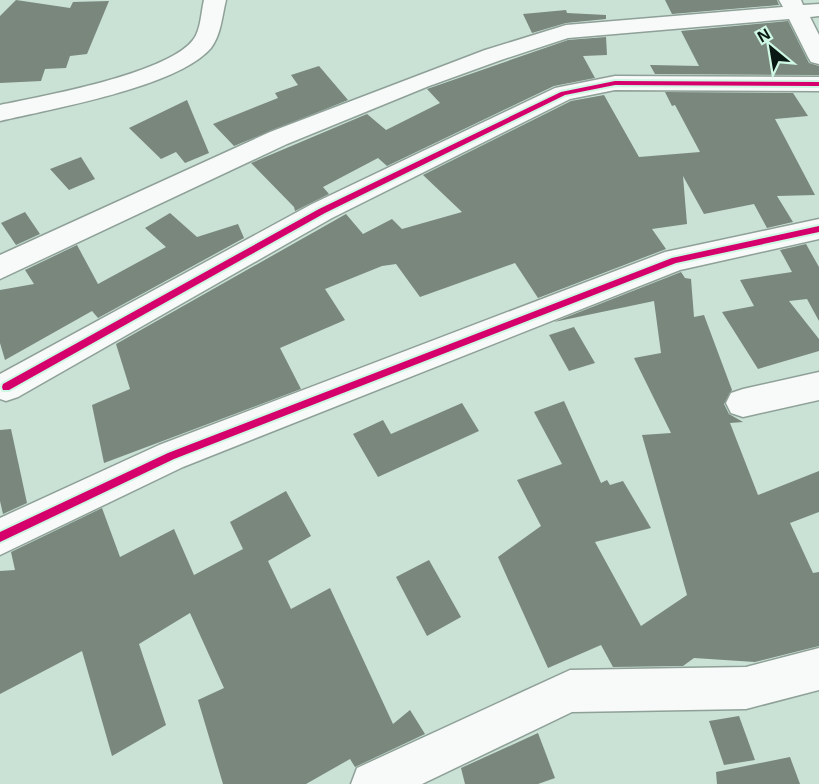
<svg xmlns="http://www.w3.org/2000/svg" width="819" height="784" font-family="Helvetica,sans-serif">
	<rect width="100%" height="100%" fill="#cae1d6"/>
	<g fill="#7a877d">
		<polygon points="16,0 70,8 73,2 109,1 87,54 70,56 66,68 45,69 41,81 0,83 0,16"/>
		<polygon points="665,0 777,0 779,5 672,14"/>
		<polygon points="566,10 567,13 606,15 606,19 566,23 532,33 523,14"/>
		<polygon points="788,21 809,63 819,66 819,75 655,74 650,65 699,66 681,31"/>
		<polygon points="606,37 607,55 583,56 595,78 554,86 387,166 378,158 323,187 329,194 295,211 294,207 251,163 367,114 386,130 440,103 427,89 568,40"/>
		<polygon points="319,66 348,100 234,146 213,124 278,98 275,93 298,85 291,75"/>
		<polygon points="665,92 793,93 808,116 775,119 815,195 777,196 793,222 767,228 754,204 704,214 683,176 687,224 652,229 666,249 538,298 515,263 420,297 396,264 382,266 325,289 345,320 280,348 301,389 104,463 92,405 130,389 116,344 346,214 363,234 392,219 402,229 462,212 423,175 571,101 604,95 639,157 700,152 675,105 672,106"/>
		<polygon points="187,100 209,153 185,163 176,152 161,159 129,128"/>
		<polygon points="81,157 95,179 69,190 50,169"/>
		<polygon points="25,212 40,234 16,245 1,223"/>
		<polygon points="170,213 197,237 238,224 244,238 98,318 92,311 5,360 0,343 0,290 34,284 25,270 77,245 98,284 166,247 145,228"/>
		<polygon points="806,244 819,267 819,321 807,299 789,301 819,339 819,351 758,369 722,312 754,306 740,280 792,272 780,250"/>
		<polygon points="681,272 685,278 691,279 694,317 704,315 732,390 724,404 729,414 743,422 730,423 758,495 819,471 819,512 790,523 813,573 819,572 819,646 755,662 694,658 683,666 613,667 601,645 548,668 498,557 541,526 517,480 562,464 534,412 564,401 601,483 607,480 610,485 623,481 651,528 595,542 641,626 687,595 642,435 671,433 634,358 661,353 654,301 554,322"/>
		<polygon points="574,327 595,363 569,371 549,335"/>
		<polygon points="462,403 479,431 378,477 353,434 383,420 391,434"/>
		<polygon points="11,429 27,503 3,514 0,501 0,430"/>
		<polygon points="286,491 311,536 268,561 291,609 330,588 393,724 410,710 425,734 355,767 350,759 306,784 223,784 198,700 224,688 190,613 139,644 166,725 112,756 82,651 0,694 0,571 15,570 11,552 102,508 120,557 174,529 194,575 243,549 230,522"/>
		<polygon points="429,560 461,617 427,636 396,577"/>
		<polygon points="739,716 755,760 724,765 709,721"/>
		<polygon points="538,733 555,778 538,784 465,784 461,768"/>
		<polygon points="790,757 800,784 717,784 716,772"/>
	</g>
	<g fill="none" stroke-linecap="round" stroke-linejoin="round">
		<defs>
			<g id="minor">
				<path d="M204 0H226C222 16 221 35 211 48 178 87 51 109 0 121V105C43 96 167 74 193 40 201 30 201 12 204 0Z"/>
				<polygon points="779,0 801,0 803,5 819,4 819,16 810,17 819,35 819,64 811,62 808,57 789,19 568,38 501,60 429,86 287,144 0,279 0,255 270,132 485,50 566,25 783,7"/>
				<polygon points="615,76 819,77 819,91 615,90 570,99 332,218 18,397 6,401 0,399 0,374 312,204 555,88"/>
				<polygon points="819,219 819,239 680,270 183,467 0,555 0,518 159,445 665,252"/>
				<polygon points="819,372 819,400 743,417 731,413 726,403 731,393 743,389"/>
				<polygon points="819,648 819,690 746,709 572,712 422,784 351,784 357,768 570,670 746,667"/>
			</g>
		</defs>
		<use href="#minor" stroke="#8ea097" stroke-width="3"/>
		<use href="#minor" fill="#f7faf9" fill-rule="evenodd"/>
		<defs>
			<g id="cycleway">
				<polygon points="615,81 819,82 819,86 615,85 565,95 325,213 9,390 3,390 2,387 3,384 319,209 561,92"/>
				<polygon points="819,226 819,232 676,263 174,459 0,542 0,532 168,453 672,258"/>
			</g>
		</defs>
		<use href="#cycleway" stroke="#cef7e4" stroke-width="4"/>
		<use href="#cycleway" fill="#d6006c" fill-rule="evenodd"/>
	</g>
	<g transform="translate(771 48) rotate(330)" stroke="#cef7e4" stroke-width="4.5" paint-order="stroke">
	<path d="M0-4.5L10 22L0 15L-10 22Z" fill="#091812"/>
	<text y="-9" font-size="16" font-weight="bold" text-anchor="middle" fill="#091812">N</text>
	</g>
</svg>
